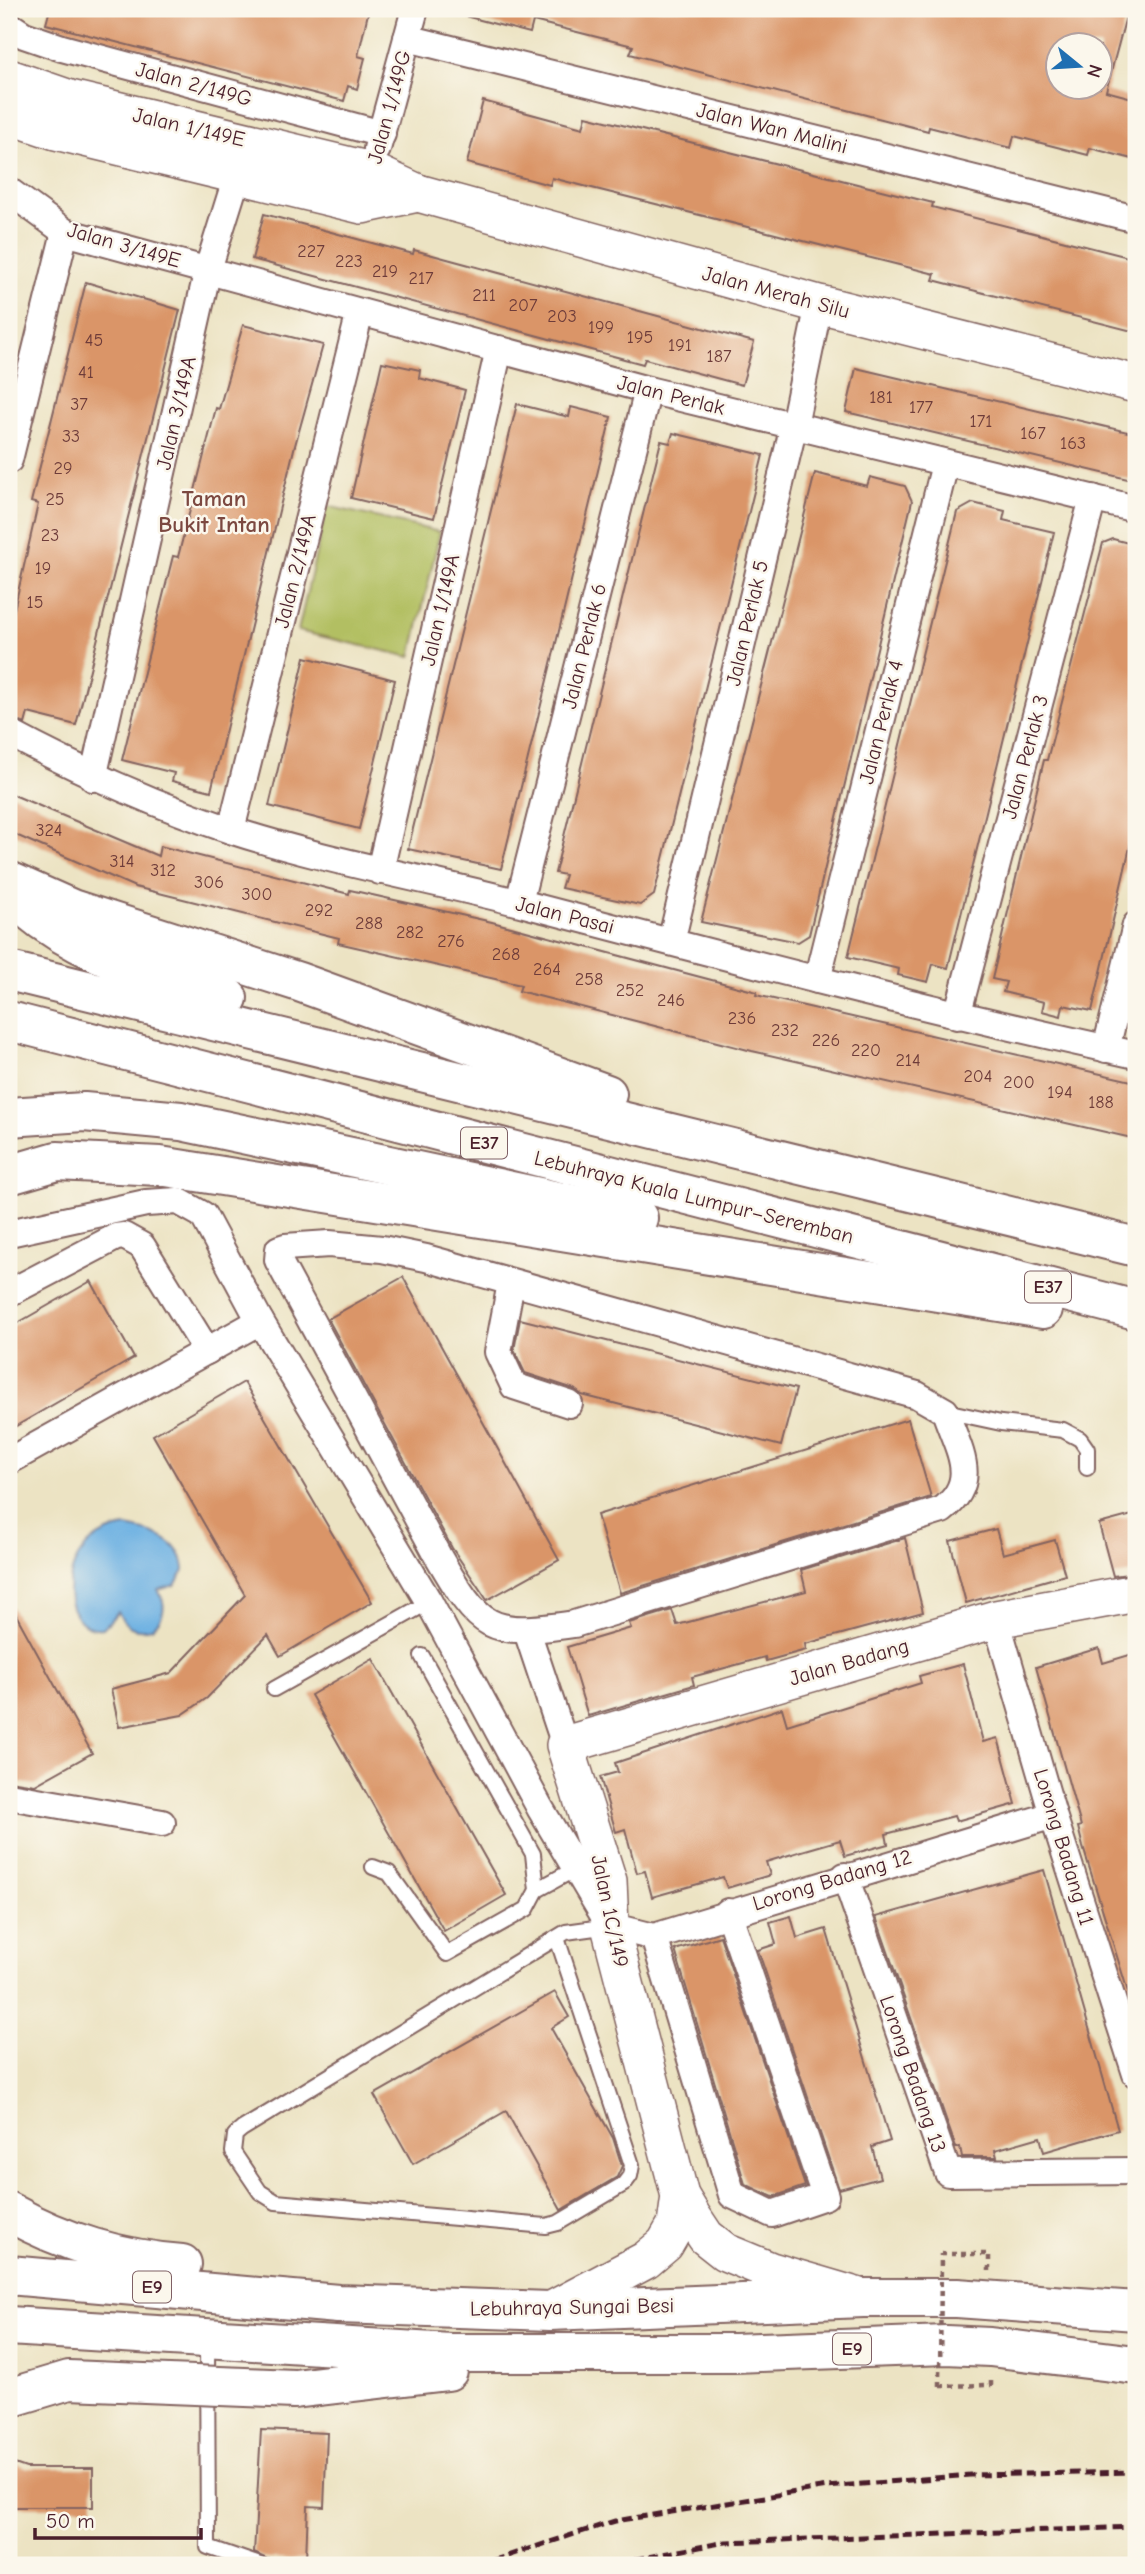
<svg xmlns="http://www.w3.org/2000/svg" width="1145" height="2574" font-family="'Comic Neue',sans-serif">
	<rect width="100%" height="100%" fill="#fbf7ec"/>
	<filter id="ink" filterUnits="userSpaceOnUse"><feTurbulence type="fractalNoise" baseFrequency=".0143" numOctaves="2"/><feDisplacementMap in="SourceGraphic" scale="14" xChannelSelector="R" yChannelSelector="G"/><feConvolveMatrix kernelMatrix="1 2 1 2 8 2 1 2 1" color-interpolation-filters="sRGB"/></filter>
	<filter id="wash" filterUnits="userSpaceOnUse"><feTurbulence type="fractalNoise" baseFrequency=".00686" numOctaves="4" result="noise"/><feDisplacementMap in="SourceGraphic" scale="28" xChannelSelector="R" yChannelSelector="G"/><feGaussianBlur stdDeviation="1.57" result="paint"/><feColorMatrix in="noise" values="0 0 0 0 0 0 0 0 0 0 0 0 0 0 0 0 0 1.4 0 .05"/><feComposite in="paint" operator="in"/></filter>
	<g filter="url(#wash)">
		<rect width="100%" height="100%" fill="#ece3c3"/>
		<polygon fill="#b2bf62" stroke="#7e6f46" stroke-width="2" points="327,506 440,532 411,657 298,631"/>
		<path fill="#6cb0e2" stroke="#5b6886" stroke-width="2" d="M126 1527C151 1531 184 1541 184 1571L175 1585 158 1590C167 1604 165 1617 152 1628 135 1632 125 1627 118 1612L103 1628C55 1633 54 1537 126 1527Z"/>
		<g id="blocks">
			<g fill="#da9568" fill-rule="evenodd">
				<polygon points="50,9 369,9 358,56 365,58 357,89 348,86 344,101 46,24"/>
				<path d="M462 9H1128L1106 91 1136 99V160L1090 148 1088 155 1014 136 1011 148 929 127 928 131 630 54 633 46 533 21 530 33 461 15ZM1058 46H1100V88H1058Z"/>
				<polygon points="483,101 583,128 586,116 933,203 932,207 1136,259 1136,332 933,280 935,274 552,178 550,185 467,163"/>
				<polygon points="264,214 413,254 414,250 754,342 742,385 645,359 643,364 252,259"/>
				<polygon points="86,282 180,310 76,725 28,713 25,724 9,717 9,632 38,504 31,502"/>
				<polygon points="243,325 323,345 294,449 211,791 172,781 174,773 122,760 173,556 178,557 216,408 219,409"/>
				<polygon points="382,362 420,370 419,378 465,390 434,518 351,498"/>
				<polygon points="856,368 1136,434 1136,481 846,412"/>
				<polygon points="517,404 569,417 571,407 611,417 501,869 408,849"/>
				<polygon points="673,433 763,455 654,895 640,905 561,888 565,875 555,873 661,441 670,443"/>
				<polygon points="815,473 867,486 870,477 905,486 912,501 809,935 798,942 701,922"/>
				<polygon points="973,503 1005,511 1003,520 1054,532 948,968 933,964 928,982 898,975 899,969 848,957 957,512"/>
				<polygon points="1113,539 1136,545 1136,821 1092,1011 1063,1005 1061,1016 1042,1011 1044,1002 1003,992 1006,982 992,979 1044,760 1047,760 1103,543"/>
				<polygon points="305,657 395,680 359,829 269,806"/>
				<polygon points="9,793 158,856 160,846 349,894 350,890 492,922 757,992 756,995 1136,1082 1136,1139 752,1051 519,991 521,985 338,943 339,938 135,887 9,832"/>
				<polygon points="403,1277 559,1560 487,1600 452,1548 328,1319"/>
				<polygon points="91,1281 134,1358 9,1430 9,1328"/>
				<polygon points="520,1319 796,1389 781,1446 582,1395 574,1389 525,1373 514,1350"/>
				<polygon points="244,1382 372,1602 280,1656 268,1635 207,1698 182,1715 119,1727 111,1689 171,1673 245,1595 153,1435"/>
				<polygon points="908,1419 931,1497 620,1593 597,1515"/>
				<polygon points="1136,1514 1136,1573 1113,1576 1099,1524"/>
				<polygon points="996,1529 1003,1554 1055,1540 1065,1575 966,1603 950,1541"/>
				<polygon points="905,1538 923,1612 805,1644 806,1650 766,1661 765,1657 692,1677 694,1685 588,1716 567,1647 631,1628 629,1623 672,1610 677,1625 806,1591 801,1570"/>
				<polygon points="9,1602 92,1753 35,1785 9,1781"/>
				<polygon points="1099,1648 1103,1663 1136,1653 1136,2007 1133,2008 1083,1847 1078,1827 1081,1826 1036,1667"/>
				<polygon points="373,1659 506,1895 444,1931 311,1695"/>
				<polygon points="963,1664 983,1742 998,1738 1016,1804 956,1821 954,1816 886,1834 888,1844 845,1856 840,1840 802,1851 766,1862 770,1875 727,1888 723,1877 652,1897 645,1871 637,1873 625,1829 616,1832 600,1777 618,1772 615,1763 782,1708 787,1725 921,1683 919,1676"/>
				<polygon points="1044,1870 1118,2130 1044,2152 1040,2137 995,2150 997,2157 962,2157 960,2147 956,2148 876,1917"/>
				<polygon points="791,1916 797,1938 826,1929 890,2141 872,2147 880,2178 839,2189 758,1950 776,1944 770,1922"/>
				<polygon points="720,1936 805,2186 773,2197 745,2184 675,1950"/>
				<polygon points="555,1992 569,2017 551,2028 613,2138 622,2166 617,2177 561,2210 506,2111 413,2164 374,2095"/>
				<polygon points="261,2430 327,2433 324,2507 308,2506 306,2560 267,2559 254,2553"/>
				<polygon points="9,2462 26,2468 93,2468 93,2507 9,2507"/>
			</g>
		</g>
	</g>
	<g filter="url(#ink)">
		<use href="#blocks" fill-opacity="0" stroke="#836460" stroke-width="2"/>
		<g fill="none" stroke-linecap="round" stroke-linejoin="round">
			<defs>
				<g id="lane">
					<polyline points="945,1411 1001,1423 1063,1430 1080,1439 1087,1449 1087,1468"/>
					<polyline points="274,1689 429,1602"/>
					<polyline points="373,1867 389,1873 447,1954 527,1909 537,1890 533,1854 422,1656"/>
					<polyline points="537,1890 577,1868"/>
					<polyline points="557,1938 632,2165 630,2176 624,2184 558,2223 546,2226 276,2202 260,2192 233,2152 235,2135 242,2129 566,1932 609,1926"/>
					<polyline points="207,2340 208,2547 260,2565"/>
				</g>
				<g id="street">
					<polyline points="9,25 24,35 62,48 382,134"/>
					<polyline points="407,38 1136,219"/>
					<polyline points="377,149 415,9"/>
					<polyline points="9,191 65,232 648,390 1136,509"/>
					<polyline points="9,460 65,232"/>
					<path d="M9 733C80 771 153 804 230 830 328 862 429 879 528 905 730 958 932 1011 1136 1055"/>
					<polyline points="93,778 208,269 238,173"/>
					<polyline points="231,830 360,312"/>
					<polyline points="380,871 499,349"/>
					<polyline points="519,902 648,390"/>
					<polyline points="671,942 794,425 819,304"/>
					<polyline points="817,980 945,464"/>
					<polyline points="957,1016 1093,498"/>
					<polyline points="1106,1049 1136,925"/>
					<polyline points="9,1233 146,1203 178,1201 203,1215 260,1321"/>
					<path d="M329 1244 382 1249 426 1258 917 1395 945 1411C958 1450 981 1481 942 1510L574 1624C488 1637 481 1630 438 1556L278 1260 279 1249 285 1247Z"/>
					<polyline points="511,1283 498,1352 514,1386 569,1404"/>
					<polyline points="9,1293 116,1237 124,1236 142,1246 207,1351"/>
					<polyline points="9,1461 260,1321 429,1602 540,1808 610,1926 654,1937 1053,1815"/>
					<polyline points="996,1619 1053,1815 1136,2074"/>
					<polyline points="527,1631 565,1745"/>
					<polyline points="9,1796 162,1823"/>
					<polyline points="845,1876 948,2173 1136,2171"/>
					<polyline points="654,1937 732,2195 772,2214 825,2196 728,1912"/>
				</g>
				<g id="secondary">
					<polyline points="9,78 70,99 371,171 418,193 819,304 1136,384"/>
					<polyline points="9,115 56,131 362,205 418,193"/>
					<polyline points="856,2296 771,2271 725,2252 706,2237 692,2216 680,2196 610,1926 608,1881 565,1745 996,1619 1136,1593"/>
					<polyline points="550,2311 646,2260 665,2244 676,2225 680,2196"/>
				</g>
				<g id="highway">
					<polyline points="9,881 72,909 299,982 607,1094"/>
					<path d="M26 908C88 960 155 972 228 998"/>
					<polyline points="9,971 1136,1247"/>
					<polyline points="9,1021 1136,1310"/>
					<polyline points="9,1117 84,1112 181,1121 638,1218"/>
					<polyline points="9,1175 57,1161 160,1166 1043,1309"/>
					<path d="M9 2212C65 2243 119 2259 182 2264"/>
					<polyline points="9,2275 338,2304 550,2311 863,2298 957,2298 1136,2311"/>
					<polyline points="9,2326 450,2353 735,2353 946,2345 990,2347 1136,2365"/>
					<polyline points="294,2389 448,2371"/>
				</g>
			</defs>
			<use href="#lane" stroke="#836460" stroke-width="18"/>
			<use href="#street" stroke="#836460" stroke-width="30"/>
			<use href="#secondary" stroke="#836460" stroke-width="40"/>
			<use href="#highway" stroke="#836460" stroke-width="42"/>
			<g stroke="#836460" stroke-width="4.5" stroke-dasharray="5 5" stroke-linecap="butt">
				<polyline points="941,2254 989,2254 989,2271"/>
				<polyline points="940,2386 991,2385 991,2376"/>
			</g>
			<use href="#lane" stroke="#fff" stroke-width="14"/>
			<use href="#street" stroke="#fff" stroke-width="26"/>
			<use href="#secondary" stroke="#fff" stroke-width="37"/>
			<use href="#highway" stroke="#fff" stroke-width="38"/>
			<g stroke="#4a1f2b" stroke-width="5" stroke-dasharray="10 5" stroke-linecap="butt">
				<polyline points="479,2565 615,2521 827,2487 970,2475 1136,2472"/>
				<polyline points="605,2565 726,2542 1136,2527"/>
			</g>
			<defs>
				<polyline id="highway-bridge" points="9,2398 69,2380 294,2389"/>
			</defs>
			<use href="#highway-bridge" stroke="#836460" stroke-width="42" stroke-linecap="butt"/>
			<polyline stroke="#836460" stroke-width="4.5" stroke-dasharray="5 5" stroke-linecap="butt" points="940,2386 941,2254"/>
			<use href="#highway-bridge" stroke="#fff" stroke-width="38"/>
		</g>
	</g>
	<g text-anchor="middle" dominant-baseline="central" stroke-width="5" stroke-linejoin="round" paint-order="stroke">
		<g font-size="18" fill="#6e3c3a">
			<text x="311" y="251">227</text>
			<text x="349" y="261">223</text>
			<text x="385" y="271">219</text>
			<text x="421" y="278">217</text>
			<text x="484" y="295">211</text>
			<text x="523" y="305">207</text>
			<text x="562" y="316">203</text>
			<text x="601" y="327">199</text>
			<text x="640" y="337">195</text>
			<text x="94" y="340">45</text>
			<text x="680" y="345">191</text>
			<text x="719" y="356">187</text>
			<text x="86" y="372">41</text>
			<text x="881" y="397">181</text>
			<text x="79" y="404">37</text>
			<text x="921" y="407">177</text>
			<text x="981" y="421">171</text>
			<text x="1033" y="433">167</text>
			<text x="71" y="436">33</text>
			<text x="1073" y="443">163</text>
			<text x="63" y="468">29</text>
			<text x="55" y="499">25</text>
			<text x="50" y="535">23</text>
			<text x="43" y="568">19</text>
			<text x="35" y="602">15</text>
			<text x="49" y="830">324</text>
			<text x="122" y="861">314</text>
			<text x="163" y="870">312</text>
			<text x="209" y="882">306</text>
			<text x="257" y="894">300</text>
			<text x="319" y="910">292</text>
			<text x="369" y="923">288</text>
			<text x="410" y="932">282</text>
			<text x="451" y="941">276</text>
			<text x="506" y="954">268</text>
			<text x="547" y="969">264</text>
			<text x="589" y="979">258</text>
			<text x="630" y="990">252</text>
			<text x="671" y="1000">246</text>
			<text x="742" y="1018">236</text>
			<text x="785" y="1030">232</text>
			<text x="826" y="1040">226</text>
			<text x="866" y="1050">220</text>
			<text x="908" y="1060">214</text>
			<text x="978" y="1076">204</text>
			<text x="1019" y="1082">200</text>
			<text x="1060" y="1092">194</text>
			<text x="1101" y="1102">188</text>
		</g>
		<g fill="#fbf7ec" stroke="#7f6065" stroke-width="2">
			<rect x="461" y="1127.5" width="46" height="31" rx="5"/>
			<rect x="1025" y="1271.5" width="46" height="31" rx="5"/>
			<rect x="133" y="2271.5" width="38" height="31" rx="5"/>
			<rect x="833" y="2333.5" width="38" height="31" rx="5"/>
		</g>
		<g font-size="19" font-weight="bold" fill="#4a1f2b">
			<text x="484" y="1143">E37</text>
			<text x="1048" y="1287">E37</text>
			<text x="152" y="2287">E9</text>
			<text x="852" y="2349">E9</text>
		</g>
		<g font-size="21" fill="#4a1f2b" stroke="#fbf7ec">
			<text transform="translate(194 84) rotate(15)">Jalan 2/149G</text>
			<text transform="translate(389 107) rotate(-75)">Jalan 1/149G</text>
			<text transform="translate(189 127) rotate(13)">Jalan 1/149E</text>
			<text transform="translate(772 128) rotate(14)">Jalan Wan Malini</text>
			<text transform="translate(124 245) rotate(16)">Jalan 3/149E</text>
			<text transform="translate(776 292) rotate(15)">Jalan Merah Silu</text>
			<text transform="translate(671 395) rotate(14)">Jalan Perlak</text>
			<text transform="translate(176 413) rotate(-77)">Jalan 3/149A</text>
			<text transform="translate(295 571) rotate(-76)">Jalan 2/149A</text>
			<text transform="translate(440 610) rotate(-77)">Jalan 1/149A</text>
			<text transform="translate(747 623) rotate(-77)">Jalan Perlak 5</text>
			<text transform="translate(584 646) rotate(-76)">Jalan Perlak 6</text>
			<text transform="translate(881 722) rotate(-76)">Jalan Perlak 4</text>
			<text transform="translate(1025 757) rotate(-75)">Jalan Perlak 3</text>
			<text transform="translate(565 915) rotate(14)">Jalan Pasai</text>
			<text transform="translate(694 1197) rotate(14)">Lebuhraya Kuala Lumpur–Seremban</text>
			<text transform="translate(849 1662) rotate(-16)">Jalan Badang</text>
			<text transform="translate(1064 1847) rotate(73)">Lorong Badang 11</text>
			<text transform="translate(832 1880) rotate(-17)">Lorong Badang 12</text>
			<text transform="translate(610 1911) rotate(78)">Jalan 1C/149</text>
			<text transform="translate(913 2074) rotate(71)">Lorong Badang 13</text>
			<text transform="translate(572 2307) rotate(-1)">Lebuhraya Sungai Besi</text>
		</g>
		<g font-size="23" font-weight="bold" fill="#7c4840" stroke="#fbf7ec">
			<text x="214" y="498">Taman<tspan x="214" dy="26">Bukit Intan</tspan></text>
		</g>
	</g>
	<rect width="1145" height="2574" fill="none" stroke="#fbf7ec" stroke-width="35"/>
	<g transform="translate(1079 66) rotate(108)"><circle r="33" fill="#fbf7ec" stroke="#b4a19f" stroke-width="2"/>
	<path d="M0-5L12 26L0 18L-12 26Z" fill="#1f6fb2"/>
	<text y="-10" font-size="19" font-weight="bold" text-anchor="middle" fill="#4a1f2b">N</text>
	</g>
	<path d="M35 2528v10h166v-10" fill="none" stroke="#4a1f2b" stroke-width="3.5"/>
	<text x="46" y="2528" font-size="21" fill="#4a1f2b" stroke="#fbf7ec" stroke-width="5" paint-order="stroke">50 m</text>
</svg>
